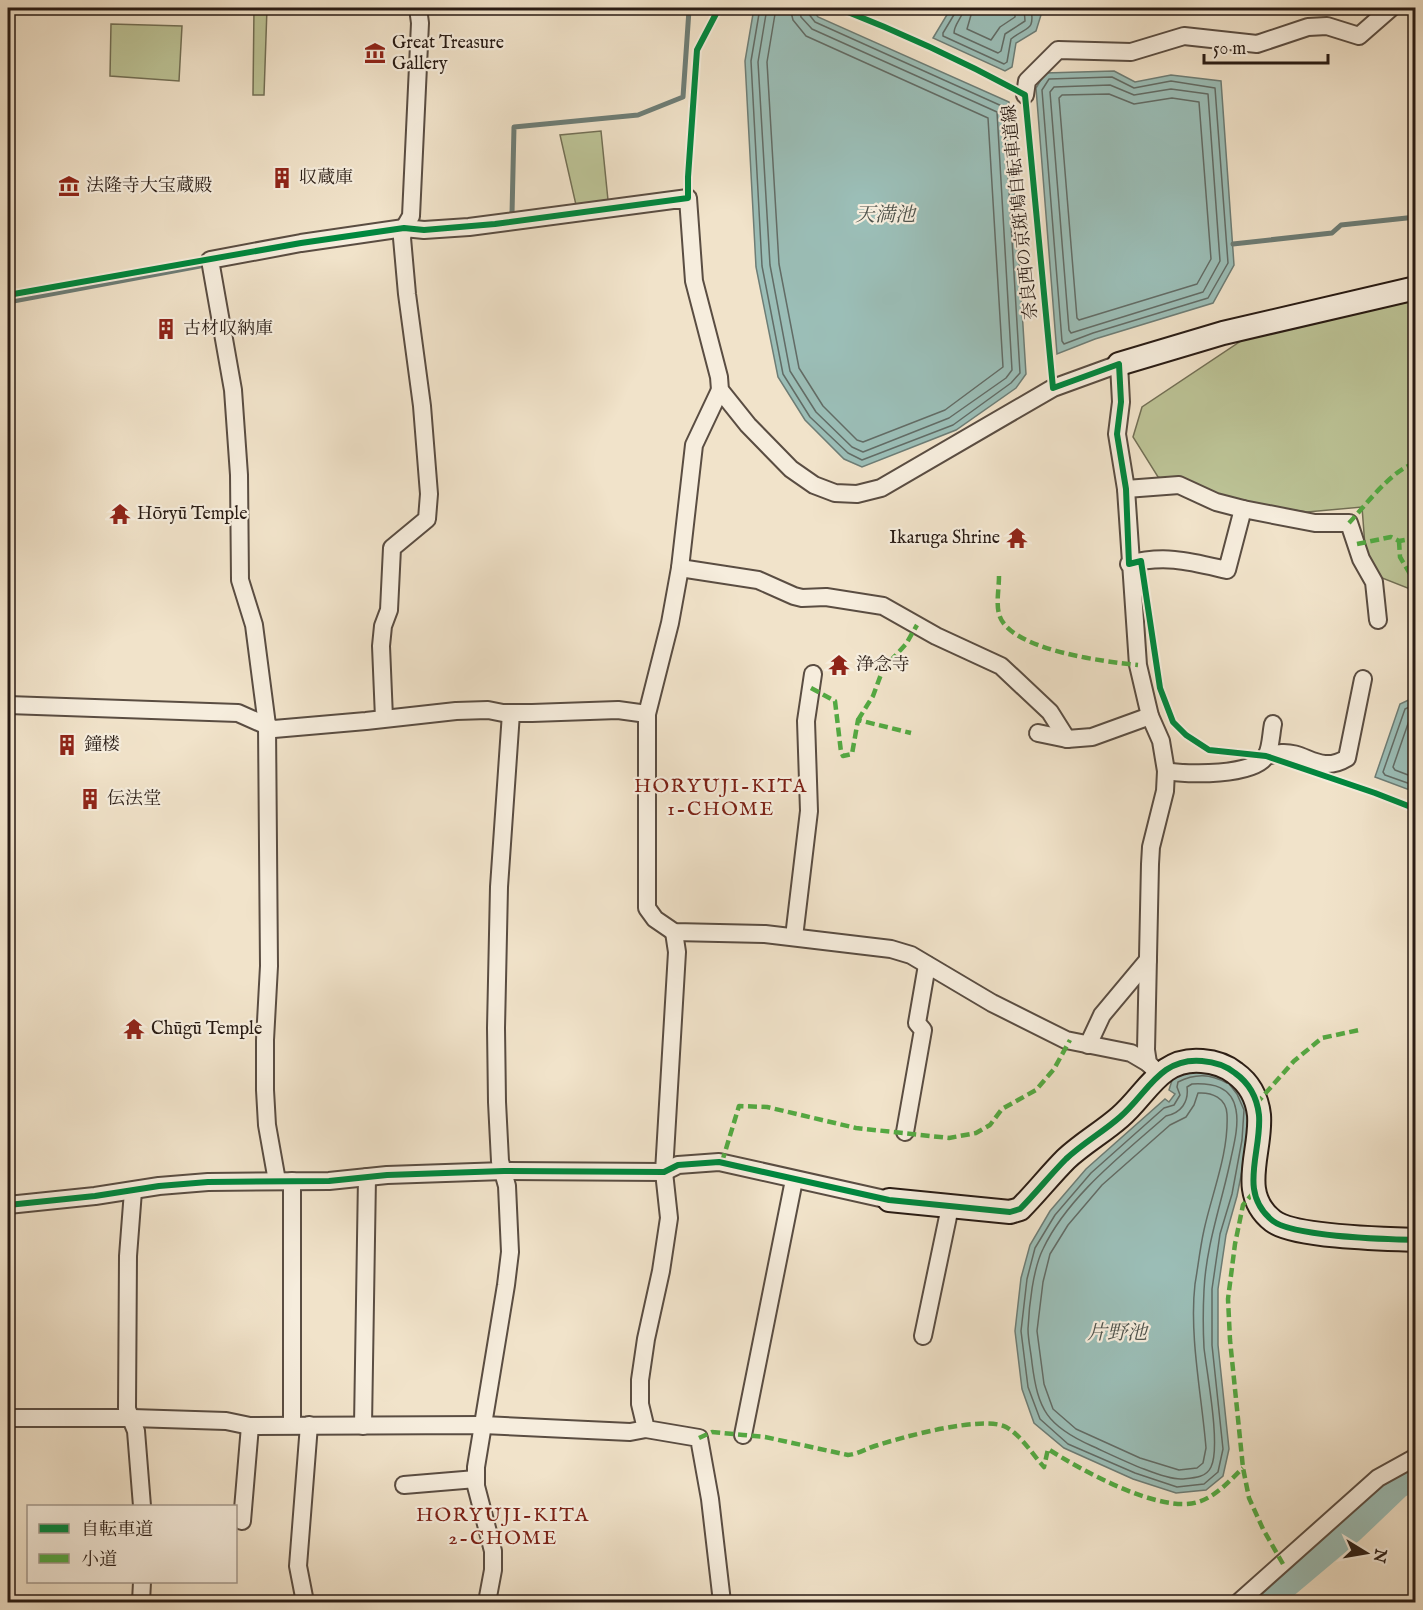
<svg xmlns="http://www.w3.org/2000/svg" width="1423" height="1610" font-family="'IM FELL English','Noto Serif JP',serif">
	<rect width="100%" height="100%" fill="#f1e3ca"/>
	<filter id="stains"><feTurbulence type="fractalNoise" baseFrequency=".00333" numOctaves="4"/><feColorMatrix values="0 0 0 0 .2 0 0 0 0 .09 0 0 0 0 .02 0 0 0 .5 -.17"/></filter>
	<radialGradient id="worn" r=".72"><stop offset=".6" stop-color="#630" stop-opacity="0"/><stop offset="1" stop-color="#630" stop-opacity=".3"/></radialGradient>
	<g fill="#bcc396" stroke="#726f55" stroke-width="1.5">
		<polygon points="254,8 267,8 264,95 253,95"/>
		<polygon points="111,24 182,26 179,81 110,76"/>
		<polygon points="601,131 608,200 576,205 560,135"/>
		<polygon points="1415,294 1415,591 1367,572 1362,507 1307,512 1226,500 1158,477 1133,437 1142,407 1256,331"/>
	</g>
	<g fill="#9bbeb7" stroke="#6d7d76" stroke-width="1.5">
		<polygon points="754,8 811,8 818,17 1009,102 1026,374 1016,388 956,430 862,467 844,459 805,420 778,377 756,267 745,61"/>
		<polygon points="951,8 1036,8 1041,15 1036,31 1016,43 1012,67 1005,71 933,38"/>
		<polygon points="1114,71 1135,82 1171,75 1221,81 1234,265 1213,303 1095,339 1057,354 1036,88 1045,73"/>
		<polygon points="1415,697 1415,792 1375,777 1400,704"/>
		<polygon points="1189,1070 1215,1070 1233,1079 1250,1108 1248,1141 1237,1196 1226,1235 1218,1289 1218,1345 1229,1449 1223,1476 1206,1490 1176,1493 1133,1479 1064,1448 1034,1423 1022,1389 1015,1331 1021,1278 1030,1245 1050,1211 1086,1169 1165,1099 1169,1102 1175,1094 1169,1090 1173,1077"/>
	</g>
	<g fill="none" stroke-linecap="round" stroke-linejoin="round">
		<g stroke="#626c66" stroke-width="1.5">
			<polyline points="760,8 751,61 762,266 783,374 810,417 848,453 862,460 953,425 1011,383 1020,373 1004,107 815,22 808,13 807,8"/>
			<polyline points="767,8 758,62 770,265 790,371 816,412 852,447 863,452 949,418 1006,378 1012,370 997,112 812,29 801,17 799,8"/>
			<polyline points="776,8 767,62 779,264 799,368 823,406 857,440 863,442 945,410 1003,367 988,118 806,36 793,20 790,8"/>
			<path d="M956 8 955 13 943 33V36L1004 64 1007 62 1011 39C1027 26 1035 32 1031 8"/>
			<path d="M964 8C963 17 954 24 954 33L998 53 1001 51 1005 34 1025 21 1024 8"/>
			<polyline points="973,8 967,29 991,40 1000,27 1015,17 1015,8"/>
			<polygon points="1112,77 1134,88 1171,81 1215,88 1228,263 1208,298 1093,333 1064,344 1062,341 1042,90 1049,79"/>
			<polygon points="1110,85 1134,95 1171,89 1208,94 1220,261 1203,292 1071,333 1069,330 1050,92 1054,87"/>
			<polygon points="1109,94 1134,104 1172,98 1199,102 1211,259 1197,284 1079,320 1077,318 1059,98 1062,95"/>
			<polyline points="1416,704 1405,709 1383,772 1385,775 1416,786"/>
			<polyline points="1416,712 1411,715 1393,767 1395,770 1416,778"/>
			<path d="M1227 1083C1210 1074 1196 1073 1178 1082L1177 1087 1180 1095 1174 1105 1164 1108 1091 1173 1055 1215 1035 1248 1027 1279 1021 1331 1028 1387 1040 1419 1068 1444 1135 1473 1177 1487 1204 1484 1218 1472 1223 1449 1212 1345V1289L1220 1234 1232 1194 1242 1140 1244 1110 1237 1094 1230 1085"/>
			<path d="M1192 1084C1212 1083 1232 1086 1236 1110 1239 1125 1234 1144 1231 1158 1222 1202 1206 1245 1204 1290 1203 1309 1203 1329 1204 1348 1207 1374 1221 1447 1211 1467 1206 1478 1193 1478 1182 1479 1162 1480 1112 1455 1092 1446 1047 1426 1038 1410 1032 1363 1031 1352 1028 1340 1028 1329 1029 1306 1033 1269 1043 1249 1068 1196 1123 1154 1166 1116 1181 1113 1189 1102 1187 1087Z"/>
			<path d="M1198 1093C1212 1092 1226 1098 1227 1114 1229 1153 1212 1193 1204 1230 1200 1248 1198 1267 1195 1284 1189 1336 1202 1397 1206 1448L1203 1463 1197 1468 1179 1470 1140 1458 1076 1429 1053 1409 1044 1384 1037 1331 1043 1282 1050 1254 1068 1225 1102 1185 1170 1125 1186 1117 1194 1105Z"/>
		</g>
		<g stroke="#6d7d76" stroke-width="5">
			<polyline points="512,214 514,127 638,115 683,97 689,10 691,8"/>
			<polyline points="1233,244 1332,233 1341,225 1416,217"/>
			<polyline points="8,302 200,266"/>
		</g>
		<polyline stroke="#9bbeb7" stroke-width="30" points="1263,1602 1352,1527 1397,1484 1416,1473"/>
		<defs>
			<g id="street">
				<polyline points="1025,95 1027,81 1058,50 1131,52 1184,36 1257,44 1308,27 1327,26 1359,36 1391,8"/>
				<polyline points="720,390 694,445 680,568 670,623 647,714 647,908 655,919 674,932 765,934 891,949 911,955 992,1003 1066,1040 1131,1053 1148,1063"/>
				<polyline points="1126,489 1179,485 1216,502 1243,509"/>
				<path d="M1129 564C1165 554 1192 562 1227 570L1243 509 1315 523H1349L1361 559 1374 582 1378 620"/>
				<polyline points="680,568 758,580 794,596 802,598 826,597 883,606 936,636 1001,666 1050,712 1067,739"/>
				<polyline points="8,705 238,713 274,729 366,721 456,711 488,710 503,713 532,713 618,710 647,714"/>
				<polyline points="384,718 381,646 383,626 389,610 392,548 427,519 429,494 422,406 407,294 402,238 404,228 411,216 420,23 418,8"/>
				<polyline points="1038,733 1067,739 1092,737 1150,716"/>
				<path d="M1266 756C1271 755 1276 753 1281 753 1306 751 1319 775 1347 758L1363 679"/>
				<path d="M1166 771C1187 775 1254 776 1266 756 1271 749 1271 733 1273 724"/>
				<polyline points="674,932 677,952 664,1172 669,1218 661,1271 646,1339 640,1380 640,1404 646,1429 699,1438 710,1499 722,1602"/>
				<polyline points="794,937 809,811 806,721 813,674"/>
				<polyline points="1088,1045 1102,1015 1148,960"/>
				<polyline points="905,1132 923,1030 917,1023 927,965"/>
				<polyline points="277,1181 267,1125 265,1090 265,1040 269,966 267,725 254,625 240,580 239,475 233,390 210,260 301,243 404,228 424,230 469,227 688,198 694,281 719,377 720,390 748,425 791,469 814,485 835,493 857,494 881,488 1053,388 1119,364 1121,402 1117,434 1126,489 1138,665 1150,716 1161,741 1166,771 1165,791 1151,847 1150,864 1146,1050 1148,1063 1159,1074"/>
				<polyline points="292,1181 292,1425"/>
				<polyline points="133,1191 128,1256 127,1409 136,1431 142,1506"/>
				<polyline points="8,1205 95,1196 159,1186 208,1182 329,1181 387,1175 504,1171 664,1172 678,1165 719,1162 889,1200"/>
				<polyline points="923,1336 950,1207"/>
				<polyline points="8,1418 132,1418 226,1421 250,1426 483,1425 630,1432 646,1429"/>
				<polyline points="363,1426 367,1177"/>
				<polyline points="743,1435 794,1180"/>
				<polyline points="404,1485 476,1479"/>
				<polyline points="242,1521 250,1426"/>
				<polyline points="141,1602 142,1582"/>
				<polyline points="305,1602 298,1566 309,1425"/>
				<polyline points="487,1602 493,1570 493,1551 476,1486 476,1467 506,1285 510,1252 507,1186 500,1161 497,1102 496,1028 499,887 511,713"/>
				<polyline points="1239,1602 1378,1478 1416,1457"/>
			</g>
			<g id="secondary">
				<polyline points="1119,364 1223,333 1416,288"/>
				<path d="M889 1200 1010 1212 1020 1209C1036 1193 1050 1175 1066 1159 1083 1143 1103 1132 1120 1117 1147 1094 1160 1057 1202 1061 1215 1062 1225 1065 1235 1073 1249 1083 1257 1097 1259 1115 1262 1152 1237 1193 1273 1221 1294 1237 1386 1239 1416 1240"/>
			</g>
		</defs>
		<use href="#street" stroke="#5a4d42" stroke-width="20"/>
		<use href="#secondary" stroke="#281b14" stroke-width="26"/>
		<use href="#street" stroke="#f6eddd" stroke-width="16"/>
		<use href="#secondary" stroke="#f6eddd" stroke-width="22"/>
		<g stroke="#53a942" stroke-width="4.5" stroke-dasharray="9 4.5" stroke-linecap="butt">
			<path d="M1349 523C1366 505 1392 469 1416 463"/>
			<polyline points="1399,541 1400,557 1416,584"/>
			<polyline points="1357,544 1391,537 1399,541 1416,538"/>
			<path d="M999 576C999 588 996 603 999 614 1008 650 1106 662 1138 665"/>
			<polyline points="811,688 835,701 841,752 843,756 852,754 858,720 911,733"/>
			<polyline points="858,720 873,696 883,669 906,644 917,625"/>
			<polyline points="1256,1104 1294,1061 1322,1038 1359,1030"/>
			<polyline points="722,1162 739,1106 767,1107 856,1128 949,1138 976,1133 990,1125 1002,1109 1036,1090 1054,1069 1070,1040"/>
			<polyline points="1254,1192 1243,1205 1235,1244 1228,1299 1230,1340 1243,1468 1249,1498 1263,1529 1283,1564"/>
			<path d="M699 1438 712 1432 743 1435 765 1437 848 1455C859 1454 867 1448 878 1445 903 1437 983 1415 1006 1427 1021 1435 1033 1455 1044 1467L1048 1449C1081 1470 1160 1514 1198 1502 1217 1496 1229 1481 1243 1468"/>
		</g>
		<defs>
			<g id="cycleway">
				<path d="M838 8C902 33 965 62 1025 95L1053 388 1119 364 1121 402 1117 434 1126 489 1129 564 1141 561 1160 688 1173 722 1186 735 1209 750 1266 756 1375 793 1416 809"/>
				<polyline points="8,295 301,243 404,228 424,230 495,224 688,198 688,177 697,50 719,8"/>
				<path d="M8 1205 95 1196 159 1186 208 1182 329 1181 387 1175 504 1171 664 1172 678 1165 719 1162 889 1200 1010 1212 1020 1209C1036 1193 1050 1175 1066 1159 1083 1143 1103 1132 1120 1117 1147 1094 1160 1057 1202 1061 1215 1062 1225 1065 1235 1073 1249 1083 1257 1097 1259 1115 1262 1152 1237 1193 1273 1221 1294 1237 1386 1239 1416 1240"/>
			</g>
		</defs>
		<use href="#cycleway" stroke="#f6eddd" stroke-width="10"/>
		<use href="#cycleway" stroke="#00873e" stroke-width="6"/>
	</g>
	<defs>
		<symbol id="museum-bare" viewBox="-9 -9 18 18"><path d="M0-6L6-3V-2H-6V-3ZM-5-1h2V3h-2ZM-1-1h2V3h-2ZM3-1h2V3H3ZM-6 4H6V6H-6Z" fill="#8f2418" stroke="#f6eddd" stroke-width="2.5" paint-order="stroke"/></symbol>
		<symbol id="building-bare" viewBox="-9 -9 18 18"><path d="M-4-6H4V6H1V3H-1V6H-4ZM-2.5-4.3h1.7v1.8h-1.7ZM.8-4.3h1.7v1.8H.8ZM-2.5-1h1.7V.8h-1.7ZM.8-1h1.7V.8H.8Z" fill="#8f2418" stroke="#f6eddd" stroke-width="2.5" paint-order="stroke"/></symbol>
		<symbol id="temple-bare" viewBox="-9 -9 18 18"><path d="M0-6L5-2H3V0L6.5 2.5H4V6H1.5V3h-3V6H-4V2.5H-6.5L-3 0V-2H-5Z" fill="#8f2418" stroke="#f6eddd" stroke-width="2.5" paint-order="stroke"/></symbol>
	</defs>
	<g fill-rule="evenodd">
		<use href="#museum-bare" x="360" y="38" width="30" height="30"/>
		<use href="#building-bare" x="267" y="163" width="30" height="30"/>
		<use href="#museum-bare" x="54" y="171" width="30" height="30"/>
		<use href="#building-bare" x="151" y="314" width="30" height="30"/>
		<use href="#temple-bare" x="105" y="499" width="30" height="30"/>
		<use href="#temple-bare" x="1002" y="523" width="30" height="30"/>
		<use href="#temple-bare" x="824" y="650" width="30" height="30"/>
		<use href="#building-bare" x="52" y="730" width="30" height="30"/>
		<use href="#building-bare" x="75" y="784" width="30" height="30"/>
		<use href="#temple-bare" x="119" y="1014" width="30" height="30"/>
	</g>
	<g text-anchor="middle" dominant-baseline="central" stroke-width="4.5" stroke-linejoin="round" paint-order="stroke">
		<g font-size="18" fill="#281b14" stroke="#f6eddd" text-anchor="start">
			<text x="392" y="43">Great Treasure<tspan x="392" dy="21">Gallery</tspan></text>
			<text x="299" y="178">収蔵庫</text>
			<text x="86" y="186">法隆寺大宝蔵殿</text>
			<text x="183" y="329">古材収納庫</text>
			<text x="137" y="514">Hōryū Temple</text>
			<text x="1000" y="538" text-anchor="end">Ikaruga Shrine</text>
			<text x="856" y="665">浄念寺</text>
			<text x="84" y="745">鐘楼</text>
			<text x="107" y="799">伝法堂</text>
			<text x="151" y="1029">Chūgū Temple</text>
		</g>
		<g font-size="18" fill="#281b14" stroke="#f6eddd">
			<text transform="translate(1021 212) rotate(-96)">奈良西の京斑鳩自転車道線</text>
		</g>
		<g font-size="20" font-style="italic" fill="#50544d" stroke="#f6eddd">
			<text x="885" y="215">天満池</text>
			<text x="1117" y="1333">片野池</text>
		</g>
		<g font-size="20" letter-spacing="1.5" fill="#7a1f14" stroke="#f6eddd">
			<text x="721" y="786">HORYUJI-KITA<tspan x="721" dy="23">1-CHOME</tspan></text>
			<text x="503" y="1515">HORYUJI-KITA<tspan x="503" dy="23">2-CHOME</tspan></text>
		</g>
	</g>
	<rect width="1423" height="1610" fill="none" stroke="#f1e3ca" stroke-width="30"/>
	<rect x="9" y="9" width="1405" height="1592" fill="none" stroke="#281b14" stroke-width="3"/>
	<rect x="15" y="15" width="1393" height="1580" fill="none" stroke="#281b14" stroke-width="1.5"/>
	<rect x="27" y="1505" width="210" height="78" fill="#f6eddd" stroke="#a4998d" stroke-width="1.5"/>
	<rect x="39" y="1524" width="30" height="9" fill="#00873e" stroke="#a4998d" stroke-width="1.5"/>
	<text x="81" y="1535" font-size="18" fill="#281b14">自転車道</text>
	<rect x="39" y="1554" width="30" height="9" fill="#53a942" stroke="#a4998d" stroke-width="1.5"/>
	<text x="81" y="1565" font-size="18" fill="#281b14">小道</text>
	<g transform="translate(1366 1553) rotate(101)" stroke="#f6eddd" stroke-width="4.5" paint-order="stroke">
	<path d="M0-4.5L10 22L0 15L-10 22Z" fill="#281b14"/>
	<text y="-9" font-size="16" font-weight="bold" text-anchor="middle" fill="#281b14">N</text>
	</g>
	<path d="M1204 54v9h124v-9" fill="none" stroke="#281b14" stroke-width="3"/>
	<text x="1213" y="54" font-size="18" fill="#281b14" stroke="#f6eddd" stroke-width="4.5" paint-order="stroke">50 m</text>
	<rect width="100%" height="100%" filter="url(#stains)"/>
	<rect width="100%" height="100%" fill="url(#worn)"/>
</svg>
